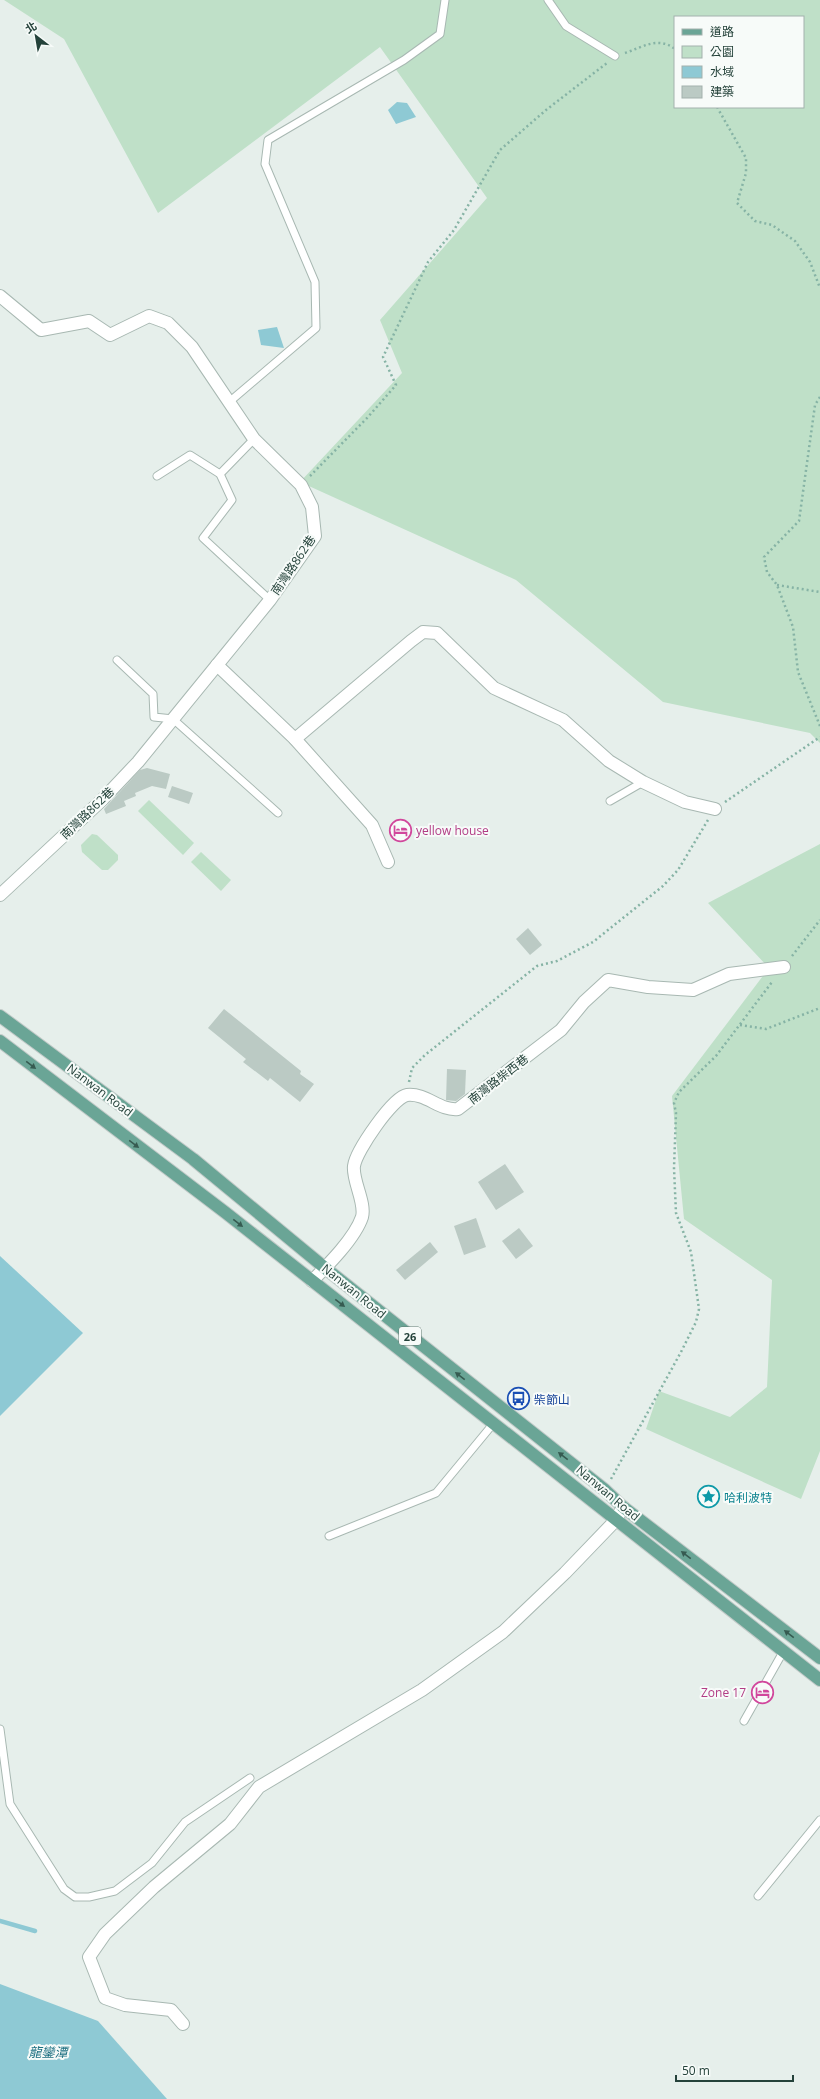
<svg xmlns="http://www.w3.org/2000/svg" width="820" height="2099" font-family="'Open Sans','Noto Sans TC',sans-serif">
	<rect width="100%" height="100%" fill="#e6efeb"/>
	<g fill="#bfe0c8" fill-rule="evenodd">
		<path d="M4 0H820V743L810 733 663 702 516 580 300 482 402 373 380 320 487 198 380 47 158 213 64 39ZM675 17H803V107H675Z"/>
		<polygon points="149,800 194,843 183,855 138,811"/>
		<polygon points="92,834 97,835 118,855 118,860 108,870 102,870 82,852 81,845"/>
		<polygon points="820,844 820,1451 801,1499 646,1429 659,1391 730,1417 767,1387 772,1280 684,1219 672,1096 769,968 708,903"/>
		<polygon points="201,852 231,880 221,891 191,862"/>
	</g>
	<g fill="#8ec9d4">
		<polygon points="397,102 407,103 416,117 396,124 388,110"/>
		<polygon points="277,327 284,348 261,345 258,330"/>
		<polygon points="0,1256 83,1333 0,1416"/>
		<polygon points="0,1984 98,2021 167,2099 0,2099"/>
	</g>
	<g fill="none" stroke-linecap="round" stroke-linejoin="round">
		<polyline stroke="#8ec9d4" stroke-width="4.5" points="0,1921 35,1931"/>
	</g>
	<g fill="#bbcac4">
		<polygon points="147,768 170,774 166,789 152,786 135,793 136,796 124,801 126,806 106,814 104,809 140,770"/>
		<polygon points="172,786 193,793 189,804 168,797"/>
		<polygon points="528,928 542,945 530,955 516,939"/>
		<polygon points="224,1009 301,1071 300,1074 314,1084 300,1102 270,1078 268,1081 243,1062 246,1059 208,1028"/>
		<polygon points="447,1069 466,1070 465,1094 456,1101 446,1100"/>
		<polygon points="505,1164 524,1192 496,1210 478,1182"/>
		<polygon points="476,1218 486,1247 464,1255 454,1226"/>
		<polygon points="519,1228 533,1246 516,1259 502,1241"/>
		<polygon points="430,1242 438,1252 405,1280 396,1270"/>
	</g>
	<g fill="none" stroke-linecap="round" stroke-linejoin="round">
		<defs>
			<g id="service">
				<polyline points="548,0 566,26 615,56"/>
				<polyline points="228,403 316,328 315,282 265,164 268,140 404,60 440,34 445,0"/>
				<polyline points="220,474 254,439"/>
				<polyline points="157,476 190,455 220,474 232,500 203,538 270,600"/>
				<polyline points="117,660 153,694 154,717 173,719 278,813"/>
				<polyline points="610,801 643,782"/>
				<polyline points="329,1536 436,1493 493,1424"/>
				<polyline points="744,1721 783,1652"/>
				<polyline points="0,1729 10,1804 64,1889 75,1897 89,1897 115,1891 152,1863 185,1822 250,1778"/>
				<polyline points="758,1896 820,1820"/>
			</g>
			<g id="minor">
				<polyline points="0,296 41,330 89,321 110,335 149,316 168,323 192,347 254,439 301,485 312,507 315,536 270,600 138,762 103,799 0,895"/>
				<polyline points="217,665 295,739 372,825 388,862"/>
				<polyline points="295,739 411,641 423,632 437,633 494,688 563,720 609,761 643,782 685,802 715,809"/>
				<path d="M312 1281C328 1265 355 1238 362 1217 366 1203 352 1180 354 1166 356 1151 393 1097 407 1095 427 1093 439 1111 458 1109L561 1030 584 1002 608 980 648 987 693 990 729 974 784 967"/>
				<polyline points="183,2024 171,2010 125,2005 105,1998 89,1957 105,1934 154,1887 230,1824 259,1787 422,1690 503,1632 565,1573 615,1521 623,1507"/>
			</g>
			<g id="primary">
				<polyline points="0,1016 193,1159 325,1268 605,1490 623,1507 820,1658"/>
				<polyline points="0,1041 226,1213 820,1680"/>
			</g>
		</defs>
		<use href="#service" stroke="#a8b8b2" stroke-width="9"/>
		<use href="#minor" stroke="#a8b8b2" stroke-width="14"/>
		<use href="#primary" stroke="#c2cac8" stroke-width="14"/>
		<g stroke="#86b3a5" stroke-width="2.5" stroke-dasharray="2 3" stroke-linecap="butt">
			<path d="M625 53C643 47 658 36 675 49"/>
			<polyline points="717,107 746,158 746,173 737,203 755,221 772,225 795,241 810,262 820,288"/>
			<polyline points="820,397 815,405 799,521 764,557 767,572 777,585 793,627 798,672 820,726"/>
			<polyline points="310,476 368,417 396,385 383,357 428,262 454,230 500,150 546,110 607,63"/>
			<polyline points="777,585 820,592"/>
			<polyline points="725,802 820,737"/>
			<polyline points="792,956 820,920"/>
			<polyline points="740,1025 766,1029 820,1008"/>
			<polyline points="409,1082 412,1068 425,1055 537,966 557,961 593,942 663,886 678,870 708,820"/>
			<polyline points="611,1479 681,1352 696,1322 699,1309 691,1252 676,1213 674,1168 676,1113 674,1103 679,1092 716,1056 772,982"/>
		</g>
		<use href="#service" stroke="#fff" stroke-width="7"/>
		<use href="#minor" stroke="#fff" stroke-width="12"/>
		<use href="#primary" stroke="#6aa596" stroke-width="12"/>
	</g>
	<defs><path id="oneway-solid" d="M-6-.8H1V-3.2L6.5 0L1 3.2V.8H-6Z"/></defs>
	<g fill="#365b51">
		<use href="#oneway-solid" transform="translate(31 1065) rotate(37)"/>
		<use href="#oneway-solid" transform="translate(134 1144) rotate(37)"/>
		<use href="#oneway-solid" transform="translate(238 1223) rotate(38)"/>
		<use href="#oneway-solid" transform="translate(340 1303) rotate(38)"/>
		<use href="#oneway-solid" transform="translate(460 1376) rotate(-142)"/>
		<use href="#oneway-solid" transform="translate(563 1456) rotate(-142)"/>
		<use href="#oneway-solid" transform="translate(686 1555) rotate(-143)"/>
		<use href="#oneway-solid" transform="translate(789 1634) rotate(-143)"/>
	</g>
	<defs>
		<symbol id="hotel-ring" viewBox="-11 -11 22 22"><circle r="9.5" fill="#f7fbf9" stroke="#d1479c" stroke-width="1.5"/><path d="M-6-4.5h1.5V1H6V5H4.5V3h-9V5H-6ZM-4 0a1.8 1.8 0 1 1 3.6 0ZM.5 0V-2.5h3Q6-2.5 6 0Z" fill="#d1479c"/></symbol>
		<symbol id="bus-ring" viewBox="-11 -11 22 22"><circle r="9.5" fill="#f7fbf9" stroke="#1a4fb4" stroke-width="1.5"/><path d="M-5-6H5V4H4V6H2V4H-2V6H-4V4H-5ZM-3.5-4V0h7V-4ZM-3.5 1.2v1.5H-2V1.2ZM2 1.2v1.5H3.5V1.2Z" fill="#1a4fb4"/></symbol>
		<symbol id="sight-ring" viewBox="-11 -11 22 22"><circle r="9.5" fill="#f7fbf9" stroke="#0f9aa8" stroke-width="1.5"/><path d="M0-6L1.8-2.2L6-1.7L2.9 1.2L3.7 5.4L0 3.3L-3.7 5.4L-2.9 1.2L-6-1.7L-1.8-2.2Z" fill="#0f9aa8"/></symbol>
	</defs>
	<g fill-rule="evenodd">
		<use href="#hotel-ring" x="388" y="818" width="25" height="25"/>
		<use href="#bus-ring" x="506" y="1386" width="25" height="25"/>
		<use href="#sight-ring" x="696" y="1484" width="25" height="25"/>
		<use href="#hotel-ring" x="750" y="1680" width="25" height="25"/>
	</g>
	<g text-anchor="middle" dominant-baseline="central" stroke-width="4" stroke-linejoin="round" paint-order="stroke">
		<rect fill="#f7fbf9" stroke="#637a73" stroke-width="1" x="399" y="1327" width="22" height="18" rx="3"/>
		<g font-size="11" font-weight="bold" fill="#24423a">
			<text x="410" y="1336">26</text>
		</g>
		<g font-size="12" fill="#24423a" stroke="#f7fbf9">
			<text transform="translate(293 565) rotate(-56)">南灣路862巷</text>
			<text transform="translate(87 813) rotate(-44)">南灣路862巷</text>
			<text transform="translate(498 1079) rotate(-38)">南灣路柴西巷</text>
			<text transform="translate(100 1090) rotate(37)">Nanwan Road</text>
			<text transform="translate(354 1291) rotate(39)">Nanwan Road</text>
			<text transform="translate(608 1493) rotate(40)">Nanwan Road</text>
		</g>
		<g font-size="12" fill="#b23c85" stroke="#f7fbf9" text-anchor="start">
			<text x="416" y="830">yellow house</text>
			<text x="746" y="1692" text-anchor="end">Zone 17</text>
		</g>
		<g font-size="12" fill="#164399" stroke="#f7fbf9" text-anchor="start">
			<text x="534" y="1399">柴節山</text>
		</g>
		<g font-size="12" fill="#0d838f" stroke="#f7fbf9" text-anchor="start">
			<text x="724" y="1497">哈利波特</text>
		</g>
		<g font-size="13" font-style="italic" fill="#1c6f80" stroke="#f7fbf9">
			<text x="48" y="2052">龍鑾潭</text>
		</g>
	</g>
	<rect x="674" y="16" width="130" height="92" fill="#f7fbf9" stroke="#a3b1ad"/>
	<rect x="682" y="29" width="20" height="6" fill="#6aa596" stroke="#a3b1ad"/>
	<text x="710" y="36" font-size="12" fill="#24423a">道路</text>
	<rect x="682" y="46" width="20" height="12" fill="#bfe0c8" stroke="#a3b1ad"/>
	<text x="710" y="56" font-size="12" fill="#24423a">公園</text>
	<rect x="682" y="66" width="20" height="12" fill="#8ec9d4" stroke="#a3b1ad"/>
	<text x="710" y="76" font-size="12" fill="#24423a">水域</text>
	<rect x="682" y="86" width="20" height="12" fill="#bbcac4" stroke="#a3b1ad"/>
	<text x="710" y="96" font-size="12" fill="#24423a">建築</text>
	<g transform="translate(36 36) rotate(329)" stroke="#f7fbf9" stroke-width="3" paint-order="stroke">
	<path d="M0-3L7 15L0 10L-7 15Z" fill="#24423a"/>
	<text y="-6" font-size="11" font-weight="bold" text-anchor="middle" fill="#24423a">北</text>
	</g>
	<path d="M676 2075v6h117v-6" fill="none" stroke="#24423a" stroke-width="2"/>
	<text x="682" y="2075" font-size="12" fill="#24423a" stroke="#f7fbf9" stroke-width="3" paint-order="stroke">50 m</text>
</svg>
